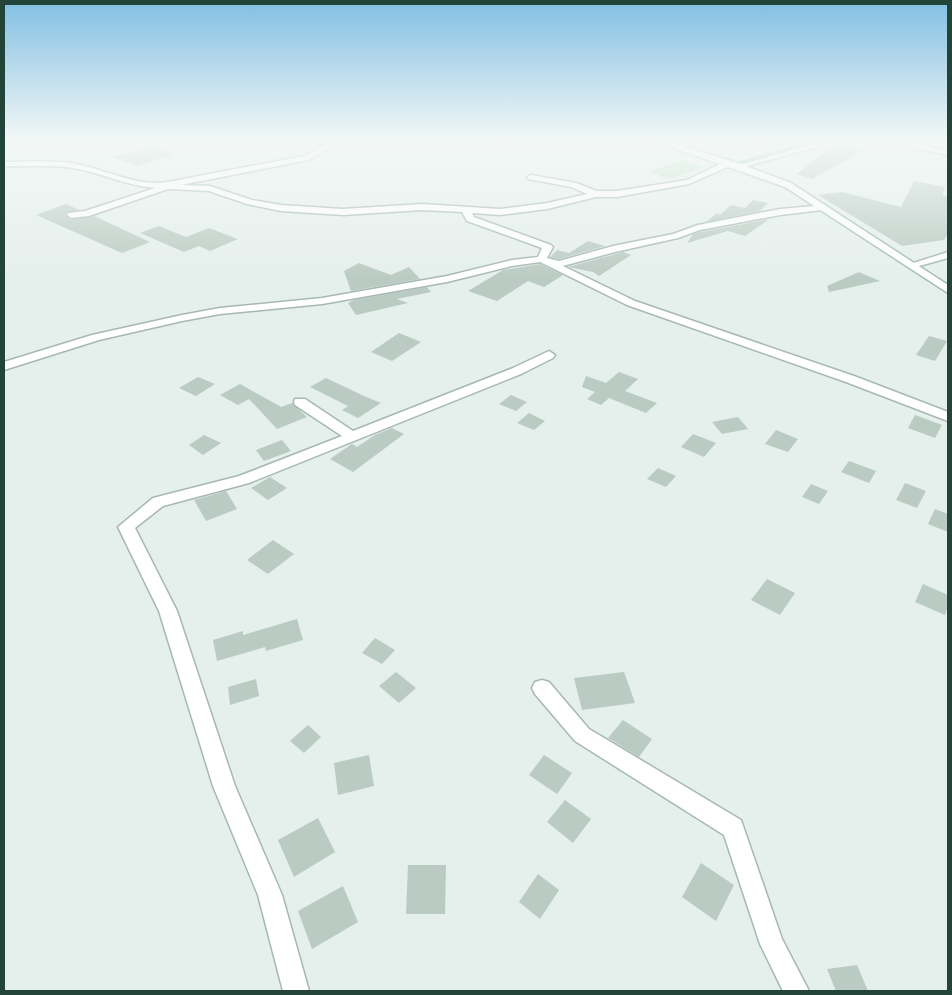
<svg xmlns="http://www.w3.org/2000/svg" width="952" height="995" font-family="Rubik,sans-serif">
	<rect width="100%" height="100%" fill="#e5efeb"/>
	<polygon fill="#bde2c6" points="684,160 704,167 669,179 649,171"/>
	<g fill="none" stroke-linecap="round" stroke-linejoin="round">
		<polygon fill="#8acfd8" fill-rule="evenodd" points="812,140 827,140 738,166 733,163"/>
	</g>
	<g fill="#bacbc3">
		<polygon points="841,142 864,150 812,179 797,174 835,144"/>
		<polygon points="151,146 174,154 137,166 113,157"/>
		<polygon points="914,181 945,187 942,195 948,196 948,234 944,240 902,246 818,195 842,192 901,207"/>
		<polygon points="753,200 768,203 760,211 706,222 717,213 720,215 731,205 745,208"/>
		<polygon points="66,204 79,210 66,212 65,215 70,220 94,216 150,242 122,253 36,215"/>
		<polygon points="765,220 768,220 745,236 728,231 687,243 693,234 700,232"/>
		<polygon points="159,226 186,237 209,228 238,239 210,251 199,246 184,252 140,233"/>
		<polygon points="588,241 605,246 559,259 550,257 557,250 569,253"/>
		<polygon points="623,252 631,255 599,276 593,272 568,267"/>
		<polygon points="359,263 391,275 409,267 420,279 351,291 344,271"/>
		<polygon points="540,264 563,275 544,287 528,281 497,301 468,291 503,270"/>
		<polygon points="859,272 880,281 829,292 827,286"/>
		<polygon points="427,287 431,292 397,299 408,303 356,315 348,303 354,300"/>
		<polygon points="399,333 421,342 392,361 371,352"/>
		<polygon points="929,336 947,341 935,361 916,355"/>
		<polygon points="619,372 638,379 625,391 657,403 646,413 609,398 601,405 587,399 595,392 582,387 586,376 606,383"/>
		<polygon points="198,377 215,384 196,396 179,388"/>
		<polygon points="326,378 364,396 381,403 358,418 342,410 348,406 310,387"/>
		<polygon points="240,384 281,407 292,403 307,417 277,429 249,399 238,405 220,395"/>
		<polygon points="511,395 527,402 516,411 499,404"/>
		<polygon points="529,413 545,421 534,430 517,423"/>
		<polygon points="915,415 942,425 935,438 908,428"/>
		<polygon points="738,417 748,429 722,434 712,422"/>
		<polygon points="392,428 404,434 353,472 330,459 352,444 357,447 375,435"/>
		<polygon points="776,430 798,439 788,452 765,444"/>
		<polygon points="693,434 716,443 704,457 681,447"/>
		<polygon points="204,435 221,443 203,455 189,445"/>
		<polygon points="282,440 291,451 264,461 256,450"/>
		<polygon points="849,461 876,471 869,483 841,472"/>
		<polygon points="658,468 676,476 666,487 647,479"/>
		<polygon points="270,477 287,488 268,500 251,488"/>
		<polygon points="905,483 926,491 917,508 896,500"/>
		<polygon points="811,484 828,491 819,504 802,497"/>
		<polygon points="226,491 237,509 206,521 194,500"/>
		<polygon points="935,509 948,514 948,532 928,524"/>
		<polygon points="273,540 294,554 268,574 247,560"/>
		<polygon points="767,579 795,593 780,615 751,600"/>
		<polygon points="923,584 948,595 948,606 945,615 915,602"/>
		<polygon points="297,619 303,640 266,651 265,647 217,661 213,640 243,631 243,635"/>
		<polygon points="375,638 395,650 382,664 362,653"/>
		<polygon points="396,672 416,688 399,703 379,686"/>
		<polygon points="624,672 635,703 582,710 574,678"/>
		<polygon points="256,679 259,696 230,705 228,687"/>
		<polygon points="623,720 652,739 639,757 608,738"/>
		<polygon points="308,725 321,737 304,753 290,741"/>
		<polygon points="369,755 374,786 338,795 334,763"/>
		<polygon points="544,755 572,773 557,794 529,775"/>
		<polygon points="565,800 591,819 573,843 547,822"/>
		<polygon points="318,818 335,852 294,877 278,840"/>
		<polygon points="701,863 734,885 716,921 682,897"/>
		<polygon points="408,865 446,865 445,914 406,914"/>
		<polygon points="538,874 559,890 540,919 519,902"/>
		<polygon points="343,886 358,922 312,949 298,911"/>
		<polygon points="857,965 868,991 836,991 827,969"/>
	</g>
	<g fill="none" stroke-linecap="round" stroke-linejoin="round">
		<defs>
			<g id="minor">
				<path d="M333 140H342L309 160 181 185 210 186 252 200 281 205 343 209 422 204 500 209 547 203 587 194 571 187 528 179 527 177 531 175 576 183 597 191H617L687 180 726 161H732V165L689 184 617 197H596L547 209 500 215 472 213 474 217 551 245 553 247 547 258 559 261 613 246 673 234 698 225 780 209 825 205 826 207 822 210 780 215 700 230 678 238 615 252 563 266 635 301 854 376 948 412V421L846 382 627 305 540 262 512 266 447 282 322 304 220 314 182 321 99 340 4 370V362L92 335 182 315 220 308 322 298 447 276 512 260 538 257 542 248 467 221 462 212 422 210 343 215 281 211 247 204 209 191 168 189 89 216 71 218 67 215 68 213 85 211 155 188C128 186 104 174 78 169 54 164 28 167 4 166V162C29 162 57 159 81 165 120 174 141 190 183 179L304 156Z"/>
				<polygon points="697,140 712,140 680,148 676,146"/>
				<polygon points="828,140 841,140 740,168 736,166"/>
				<polygon points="917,144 948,151 948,155 914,148 914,144"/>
				<polygon points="948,252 948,258 912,268 907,265"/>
				<polygon points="549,351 555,355 553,358 521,374 249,483 163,506 135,528 177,611 235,786 282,895 309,991 283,991 258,895 213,786 159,611 118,527 153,498 239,476 342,436 295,405 294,402 295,399 305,399 353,431 513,368"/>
				<polygon points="542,680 549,682 589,729 741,820 782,939 809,991 783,991 760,944 724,835 575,741 535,694 532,688 535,682"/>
			</g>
			<polygon id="secondary" points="651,140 663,140 738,163 791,183 948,285 948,293 785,187"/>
		</defs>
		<use href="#minor" stroke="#a7b8b2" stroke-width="3"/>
		<use href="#secondary" stroke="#a3bcb2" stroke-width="3"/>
		<use href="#minor" fill="#fff" fill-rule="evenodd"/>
		<use href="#secondary" fill="#fff" fill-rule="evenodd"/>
	</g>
	<linearGradient id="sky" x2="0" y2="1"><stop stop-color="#82bfe2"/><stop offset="0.5" stop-color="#f3f8f6"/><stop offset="1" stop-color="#f3f8f6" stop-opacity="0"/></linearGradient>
	<rect width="952" height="280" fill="url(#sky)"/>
	<rect width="952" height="995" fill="none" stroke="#224439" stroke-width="10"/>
</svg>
